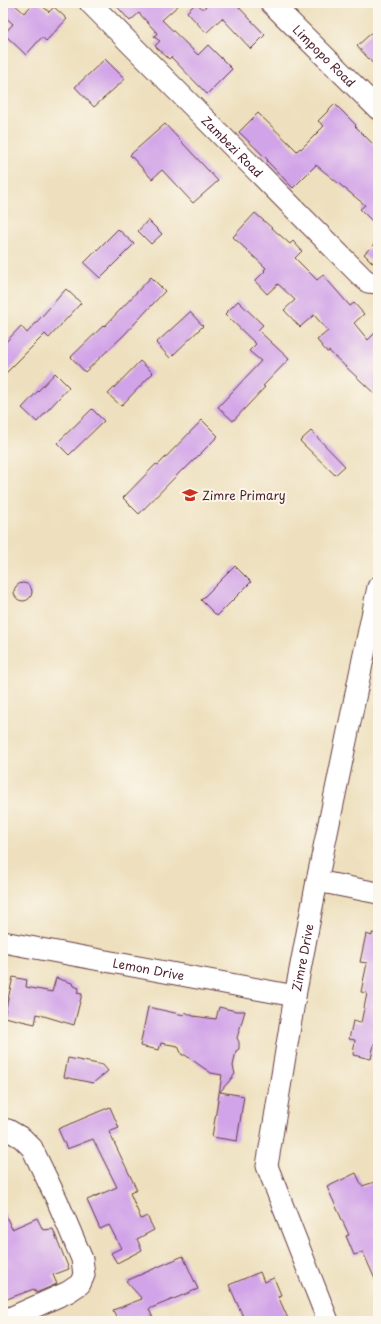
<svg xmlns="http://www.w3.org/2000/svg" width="381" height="1324" font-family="'Playpen Sans',sans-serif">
	<rect width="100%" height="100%" fill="#fbf7ec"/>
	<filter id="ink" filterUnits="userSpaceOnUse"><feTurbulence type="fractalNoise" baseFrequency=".025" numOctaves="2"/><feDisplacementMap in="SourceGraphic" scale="8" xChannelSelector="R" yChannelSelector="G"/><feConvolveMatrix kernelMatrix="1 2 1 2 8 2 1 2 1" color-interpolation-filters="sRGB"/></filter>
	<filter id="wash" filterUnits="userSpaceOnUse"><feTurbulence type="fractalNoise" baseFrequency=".012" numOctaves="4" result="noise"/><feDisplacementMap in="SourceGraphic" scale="16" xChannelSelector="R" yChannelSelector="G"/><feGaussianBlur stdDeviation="0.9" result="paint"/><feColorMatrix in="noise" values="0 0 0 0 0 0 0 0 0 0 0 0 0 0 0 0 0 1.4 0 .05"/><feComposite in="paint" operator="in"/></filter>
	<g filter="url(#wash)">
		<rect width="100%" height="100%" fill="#eee0be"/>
		<g id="blocks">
			<g fill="#d1a3e8">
				<polygon points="3,3 13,3 24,13 34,3 39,3 49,12 54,7 67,19 46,41 42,37 26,55 4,34 13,24 3,15"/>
				<polygon points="114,3 181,3 162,20 198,55 208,45 232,69 207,94 171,57 169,59 155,46 160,41 154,37 157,33 139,13 130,21"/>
				<polygon points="196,3 203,9 209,3 235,3 265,35 251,49 222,18 206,33 187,12"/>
				<polygon points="378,27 378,69 357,46"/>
				<polygon points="105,59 125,79 94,107 75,87"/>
				<polygon points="335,104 356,125 355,126 378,149 378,227 360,209 365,205 316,165 293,188 267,161 268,160 239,132 258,113 297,151 300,148 301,149 324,126 318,121"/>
				<polygon points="165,124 218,181 193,203 162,170 152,179 130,155"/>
				<polygon points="255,213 290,244 293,241 302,251 295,258 317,280 323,275 350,306 354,303 364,314 354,323 368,340 378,330 378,397 329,351 327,352 317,340 328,331 314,315 300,327 284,310 295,300 278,284 267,294 255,281 265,271 264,270 266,268 233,237"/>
				<polygon points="148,220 162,234 151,244 138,231"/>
				<polygon points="118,229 134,244 100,278 84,263"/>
				<polygon points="378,240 378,268 364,254"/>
				<polygon points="151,277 165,291 124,335 85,372 71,357 104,325 105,326"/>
				<polygon points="66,289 81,303 49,338 45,334 3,376 3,345 21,326 27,333"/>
				<polygon points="238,301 263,325 258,330 289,359 263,386 265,387 233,421 218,407 261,361 249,351 256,344 225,314"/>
				<polygon points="190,312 203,326 170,358 156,343"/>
				<polygon points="140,361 153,373 121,406 108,394"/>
				<polygon points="55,373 69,387 37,422 22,408"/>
				<polygon points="92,409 104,421 69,455 57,443"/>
				<polygon points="202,420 218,436 184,470 183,469 139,514 123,498 156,464 158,465"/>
				<polygon points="311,431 345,466 335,475 300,441"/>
				<polygon points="235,566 251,582 217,616 201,600"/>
				<circle cx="23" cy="592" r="9"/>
				<polygon points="372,933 378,934 378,1045 374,1044 371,1059 353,1055 355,1040 349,1039 353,1021 361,1023 367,993 361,992 367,963 360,962 366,934 372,936"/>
				<polygon points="13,977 27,980 26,987 52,992 56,978 72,983 73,986 79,988 77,993 82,994 74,1025 37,1014 35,1024 4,1017"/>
				<polygon points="148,1007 184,1015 185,1012 193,1016 216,1019 219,1007 236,1011 245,1011 237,1038 239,1042 239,1049 236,1051 233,1066 235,1074 220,1092 244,1096 237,1141 212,1137 222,1075 211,1073 185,1055 182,1055 178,1046 161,1043 159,1050 140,1046"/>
				<polygon points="68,1058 103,1065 108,1071 93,1083 64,1077"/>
				<polygon points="110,1107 119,1128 109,1132 137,1190 130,1193 141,1219 147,1216 154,1230 137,1239 142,1250 117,1263 111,1253 121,1248 109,1225 100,1229 87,1200 117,1187 93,1139 67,1149 58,1129"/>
				<polygon points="356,1173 362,1186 378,1181 378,1286 363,1252 354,1255 346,1236 349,1235 327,1187"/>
				<polygon points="3,1210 12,1229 37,1218 43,1230 53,1229 69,1269 53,1275 57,1284 36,1293 34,1289 7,1299 3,1290"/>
				<polygon points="183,1256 198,1289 149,1309 154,1321 118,1321 113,1310 142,1299 126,1281"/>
				<polygon points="260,1272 264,1282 274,1278 281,1295 278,1296 289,1321 245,1321 229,1285"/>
			</g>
		</g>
	</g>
	<g filter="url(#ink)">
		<use href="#blocks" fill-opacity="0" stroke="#633c41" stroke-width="1"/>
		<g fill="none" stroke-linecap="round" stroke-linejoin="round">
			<defs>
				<g id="minor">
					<path id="s1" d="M90 3 362 277 368 282 378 283"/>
					<path id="s2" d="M271 3 378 109"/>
					<polyline points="317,881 378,893"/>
					<path id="s3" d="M3 942 295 996"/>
					<polyline points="3,1129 8,1130 22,1138 32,1148 57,1200 82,1259 84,1275 80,1284 68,1292 3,1321"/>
					<path id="s4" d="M328 1321 267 1166 295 996 317 881 378 587"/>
				</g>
			</defs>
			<use href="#minor" stroke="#633c41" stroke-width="23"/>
			<use href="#minor" stroke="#fff" stroke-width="21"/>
		</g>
	</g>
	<defs>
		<symbol id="school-bare" viewBox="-9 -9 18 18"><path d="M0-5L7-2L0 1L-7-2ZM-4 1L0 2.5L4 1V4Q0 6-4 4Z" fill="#c8321e" stroke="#fbf7ec" stroke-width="2.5" paint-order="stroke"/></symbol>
	</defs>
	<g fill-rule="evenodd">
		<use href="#school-bare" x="179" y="484" width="22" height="22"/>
	</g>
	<g text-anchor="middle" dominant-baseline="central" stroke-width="4" stroke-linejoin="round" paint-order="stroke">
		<g font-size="12" fill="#4a1f2b" stroke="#fbf7ec">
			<text stroke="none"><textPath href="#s2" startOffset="75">Limpopo Road</textPath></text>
			<text stroke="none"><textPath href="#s1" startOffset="202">Zambezi Road</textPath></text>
			<text stroke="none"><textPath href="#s4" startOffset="378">Zimre Drive</textPath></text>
			<text stroke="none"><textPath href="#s3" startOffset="148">Lemon Drive</textPath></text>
		</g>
		<g font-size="12" fill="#4a1f2b" stroke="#fbf7ec" text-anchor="start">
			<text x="202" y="495">Zimre Primary</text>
		</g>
	</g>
	<rect width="381" height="1324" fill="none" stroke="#fbf7ec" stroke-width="16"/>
</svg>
